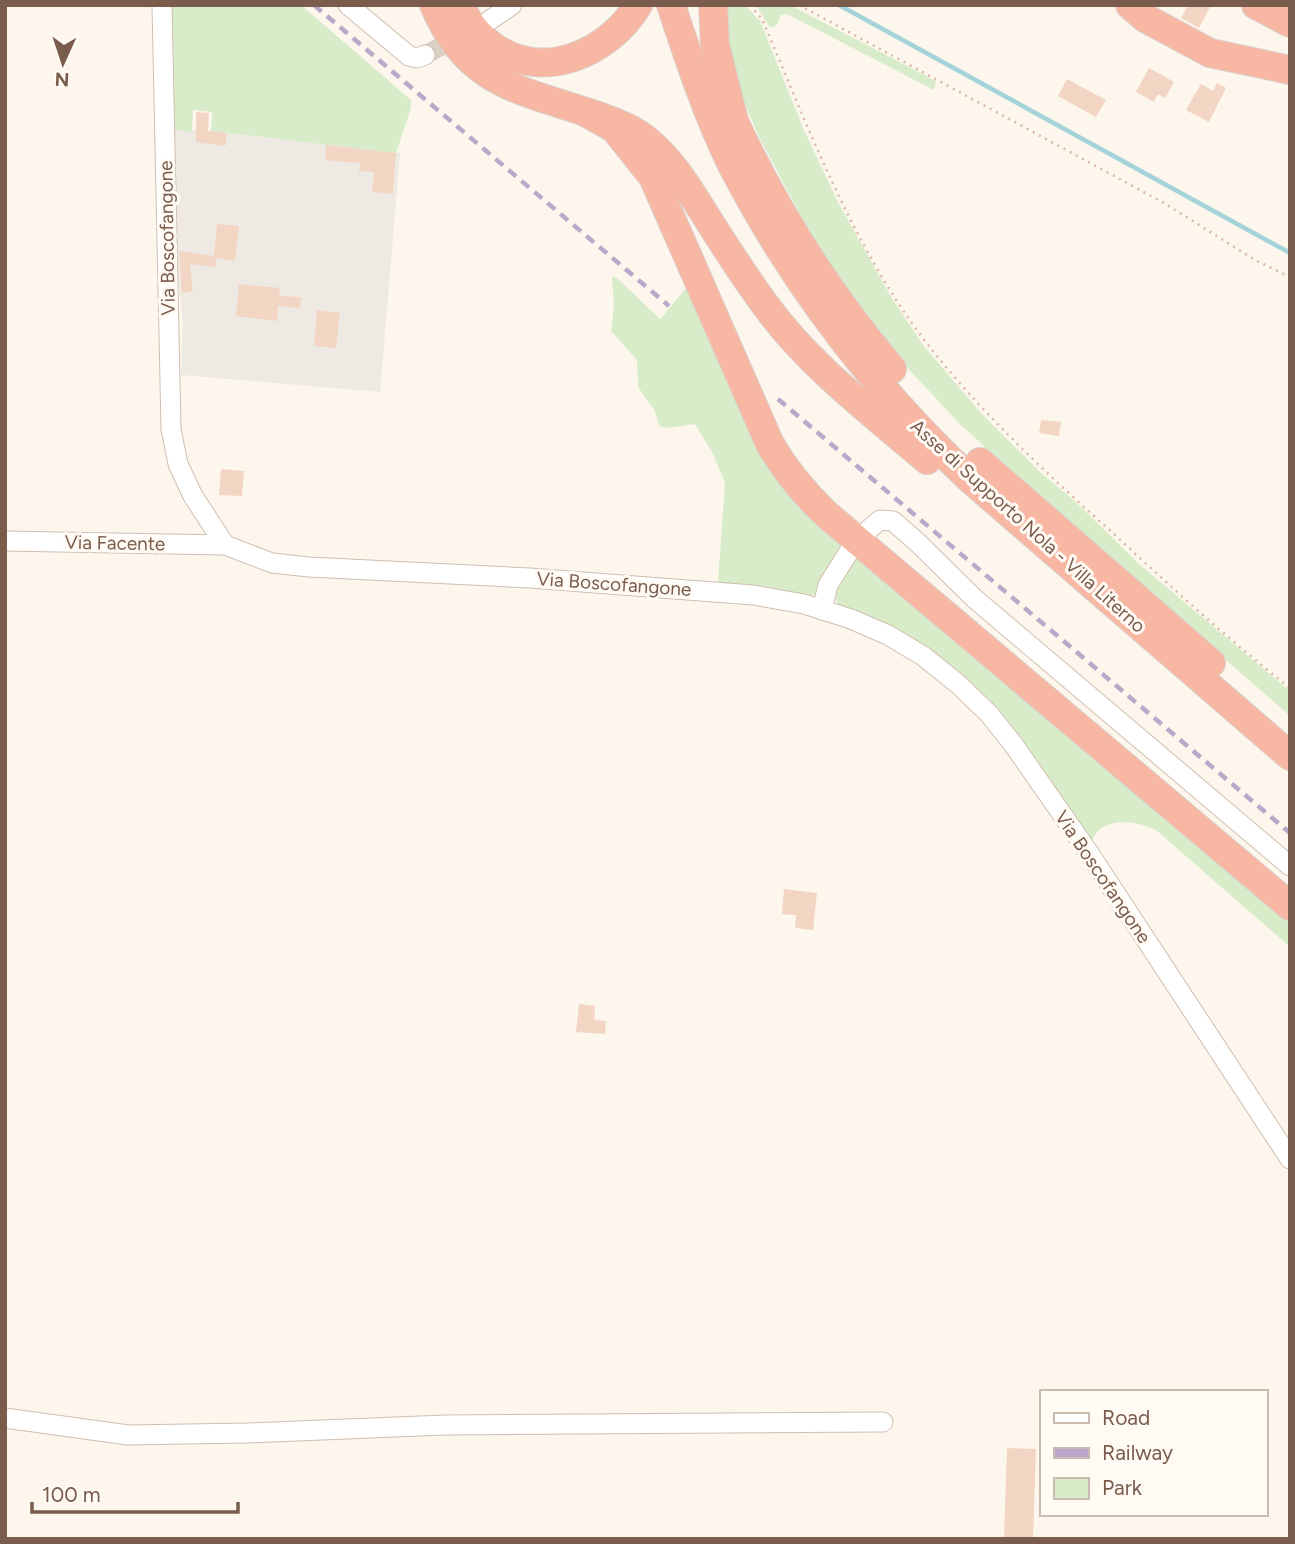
<svg xmlns="http://www.w3.org/2000/svg" width="1295" height="1544" font-family="Figtree,sans-serif">
	<rect width="100%" height="100%" fill="#fdf6ec"/>
	<polygon fill="#efe9e4" points="170,129 211,131 400,153 380,392 181,375 183,322 175,251"/>
	<g fill="#d8ecc9">
		<polygon points="169,5 301,5 411,100 411,108 396,153 211,131 212,112 193,110 192,132 170,129 174,92"/>
		<polygon points="724,5 745,5 760,21 804,130 838,202 890,295 923,345 981,413 1039,471 1079,505 1139,564 1290,691 1290,716 993,455 958,422 902,362 872,324 811,235 760,139 731,72"/>
		<polygon points="756,5 790,5 936,81 934,90 787,14 781,15 777,25 770,28"/>
		<polygon points="612,276 617,278 660,319 688,286 848,545 818,593 813,595 805,595 718,582 725,483 713,454 695,424 668,428 659,426 655,411 638,387 637,360 611,331 614,305"/>
		<path d="M859 553 1290 920V947L1156 830C1136 821 1103 815 1092 840H1090C1048 778 1009 709 948 663 915 639 877 622 839 605 825 588 848 568 859 553Z"/>
	</g>
	<g fill="none" stroke-linecap="round" stroke-linejoin="round">
		<polyline stroke="#a5d3da" stroke-width="4.5" points="839,5 1290,253"/>
	</g>
	<g fill="#f3d5c3">
		<polygon points="1188,5 1211,5 1199,28 1181,18"/>
		<polygon points="1149,68 1174,82 1165,98 1158,94 1154,102 1136,92"/>
		<polygon points="1067,79 1106,100 1096,117 1058,96"/>
		<polygon points="1217,83 1226,88 1209,122 1186,110 1201,84 1213,91"/>
		<polygon points="196,112 209,113 208,131 227,133 225,146 196,142"/>
		<polygon points="326,145 396,153 393,194 372,192 374,172 359,171 360,163 325,160"/>
		<polygon points="217,224 239,226 235,261 216,258 215,267 190,264 193,291 182,293 179,251 214,256"/>
		<polygon points="239,284 280,288 279,296 301,297 300,308 278,306 277,321 236,316"/>
		<polygon points="317,310 340,313 336,348 314,346"/>
		<polygon points="1041,420 1061,422 1059,436 1039,433"/>
		<polygon points="221,469 244,471 242,496 219,495"/>
		<polygon points="784,889 817,893 813,930 795,928 796,915 782,914"/>
		<polygon points="579,1004 595,1006 594,1020 606,1021 605,1034 576,1032"/>
		<polygon points="1007,1448 1036,1449 1033,1539 1004,1539"/>
	</g>
	<g fill="none" stroke-linecap="round" stroke-linejoin="round">
		<polyline stroke="#dcd0c4" stroke-width="19" stroke-dasharray="19 10" stroke-linecap="butt" points="425,55 464,34"/>
		<defs>
			<g id="minor">
				<polyline points="162,5 171,429 178,464 193,496 225,545 272,563 309,567 530,578 753,595 804,604 851,619 888,635 923,656 958,684 989,714 1013,744 1089,853 1290,1159"/>
				<polyline points="348,5 409,56 417,58 425,55"/>
				<polyline points="490,20 512,5"/>
				<polyline points="867,531 880,520 893,521 917,542 975,599 1290,866"/>
				<polyline points="5,541 225,545"/>
				<polyline points="822,610 828,585 850,550"/>
				<polyline points="5,1418 128,1435 247,1433 445,1425 883,1422"/>
			</g>
			<g id="highway">
				<path d="M434 5C468 87 524 90 598 116 617 123 634 129 649 142 673 162 688 188 704 213 724 245 744 276 766 306 810 366 871 412 927 460"/>
				<path d="M461 5C467 23 478 36 494 47 544 82 609 53 638 5"/>
				<path d="M671 5C689 59 707 114 732 165 793 283 873 388 970 479L1290 756"/>
				<polyline points="713,5 715,45 735,125"/>
				<polyline points="1130,5 1145,18 1210,53 1290,70"/>
				<polyline points="1256,5 1290,23"/>
				<path d="M728 108C770 202 825 290 892 369"/>
				<path d="M585 112 614 128 653 177 770 444C786 472 803 492 826 514L1290 906"/>
				<polyline points="980,462 1211,663"/>
			</g>
		</defs>
		<use href="#minor" stroke="#d1beb0" stroke-width="21"/>
		<use href="#highway" stroke="#dad1cd" stroke-width="30"/>
		<g stroke="#d9b8a5" stroke-width="2.5" stroke-dasharray="2 5" stroke-linecap="butt">
			<path d="M750 5 762 19C809 129 852 245 925 341 980 412 1047 474 1114 534 1171 587 1229 640 1290 688"/>
			<polyline points="799,5 1164,203 1255,260 1290,277"/>
		</g>
		<use href="#minor" stroke="#fff" stroke-width="19"/>
		<use href="#highway" stroke="#f7b7a3" stroke-width="28"/>
		<g stroke="#b9a8c9" stroke-width="4.5" stroke-dasharray="10 7" stroke-linecap="butt">
			<polyline points="314,5 669,306"/>
			<polyline points="778,399 1290,833"/>
		</g>
	</g>
	<g text-anchor="middle" dominant-baseline="central" stroke-width="6" stroke-linejoin="round" paint-order="stroke">
		<g font-size="19" fill="#7a5c4d" stroke="#fffaf3">
			<text transform="translate(167 238) rotate(-91)">Via Boscofangone</text>
			<text transform="translate(1028 526) rotate(42)">Asse di Supporto Nola - Villa Literno</text>
			<text transform="translate(115 543) rotate(1)">Via Facente</text>
			<text transform="translate(614 584) rotate(4)">Via Boscofangone</text>
			<text transform="translate(1103 877) rotate(56)">Via Boscofangone</text>
		</g>
	</g>
	<rect width="1295" height="1544" fill="none" stroke="#7a5c4d" stroke-width="14"/>
	<rect x="1040" y="1390" width="228" height="126" fill="#fffaf3" stroke="#cabbb1" stroke-width="2"/>
	<rect x="1054" y="1413" width="35" height="10" fill="#ffffff" stroke="#cabbb1" stroke-width="2"/>
	<text x="1102" y="1425" font-size="21" fill="#7a5c4d">Road</text>
	<rect x="1054" y="1448" width="35" height="10" fill="#b9a8c9" stroke="#cabbb1" stroke-width="2"/>
	<text x="1102" y="1460" font-size="21" fill="#7a5c4d">Railway</text>
	<rect x="1054" y="1478" width="35" height="21" fill="#d8ecc9" stroke="#cabbb1" stroke-width="2"/>
	<text x="1102" y="1495" font-size="21" fill="#7a5c4d">Park</text>
	<g transform="translate(63 63) rotate(183)" stroke="#fffaf3" stroke-width="5" paint-order="stroke">
	<path d="M0-5L12 26L0 18L-12 26Z" fill="#7a5c4d"/>
	<text y="-10" font-size="19" font-weight="bold" text-anchor="middle" fill="#7a5c4d">N</text>
	</g>
	<path d="M32 1502v10h206v-10" fill="none" stroke="#7a5c4d" stroke-width="3.5"/>
	<text x="42" y="1502" font-size="21" fill="#7a5c4d" stroke="#fffaf3" stroke-width="5" paint-order="stroke">100 m</text>
</svg>
